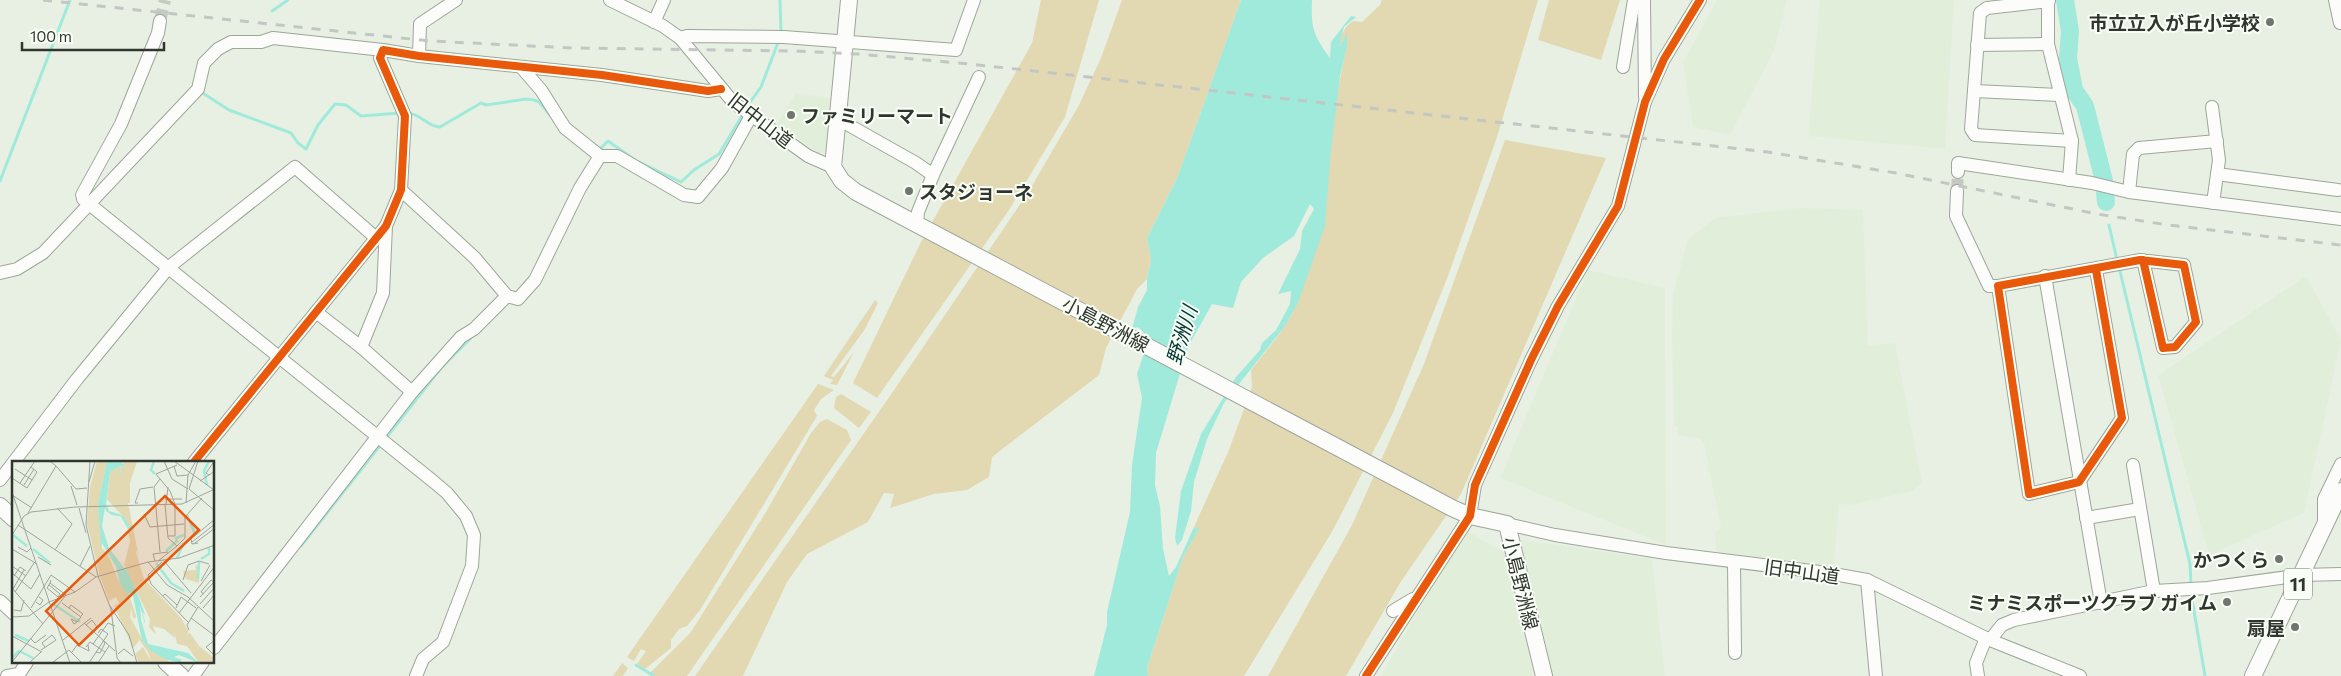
<svg xmlns="http://www.w3.org/2000/svg" width="2341" height="676" font-family="Commissioner,'Noto Sans JP',sans-serif">
	<rect width="100%" height="100%" fill="#e8f0e4"/>
	<g fill="#e1efda">
		<polygon points="1717,0 1787,0 1774,51 1730,135 1693,127 1683,62"/>
		<polygon points="1820,0 1954,0 1945,149 1808,136"/>
		<polygon points="796,93 831,98 826,151 819,153 777,124"/>
		<polygon points="1800,208 1863,210 1868,346 1895,343 1922,483 1912,491 1850,505 1839,504 1835,556 1832,569 1717,552 1714,531 1721,529 1704,444 1700,439 1677,435 1678,426 1674,425 1672,336 1673,294 1688,239 1715,218"/>
		<polygon points="1588,270 1665,288 1666,545 1500,478"/>
		<polygon points="2306,276 2341,340 2304,513 2209,555 2158,375"/>
		<polygon points="1464,529 1505,553 1534,676 1381,676"/>
		<polygon points="1518,539 1652,559 1665,676 1552,676"/>
	</g>
	<g fill="#e2d8b2">
		<polygon points="1041,0 1099,0 1065,117 1009,210 877,398 853,383 920,244 1032,43"/>
		<polygon points="1122,0 1241,0 1178,176 1147,238 1151,260 1147,279 1137,289 1106,348 1099,375 992,457 989,477 967,490 934,494 890,508 894,494 884,493 868,522 807,554 787,582 743,676 695,676 892,393 1029,191 1079,105 1101,58"/>
		<path d="M1382 0H1538L1497 137 1448 276 1393 413 1333 530 1244 676H1148L1147 668 1183 557 1199 528 1193 529 1229 450 1252 387 1251 370C1267 349 1288 327 1298 301 1329 222 1326 129 1347 47L1342 45 1339 48C1341 35 1343 28 1353 21L1362 22 1380 5Z"/>
		<polygon points="1549,0 1620,0 1601,60 1538,40"/>
		<polygon points="1505,140 1606,158 1461,494 1400,583 1346,676 1268,676 1352,525 1424,364"/>
		<polygon points="875,300 878,303 865,329 831,376 834,377 854,352 837,385 830,384 833,380 824,376"/>
		<polygon points="818,384 834,390 821,399 814,410 817,416 700,610 687,626 679,629 671,640 671,648 645,669 637,664 646,651 641,649 634,661 627,657"/>
		<polygon points="841,394 871,412 859,428 834,408 836,397"/>
		<polygon points="827,419 847,430 851,440 687,676 656,676 650,673 691,632 766,512 811,433 820,422"/>
		<polygon points="622,663 628,668 623,676 613,676"/>
	</g>
	<path fill="#a0eadb" d="M1241 0H1312C1311 28 1313 35 1330 58L1331 42 1351 16 1356 17 1344 27 1339 47 1347 34V47L1340 76 1331 150 1325 226 1298 303 1285 326 1224 403 1207 439 1194 482 1191 511 1182 540 1177 546 1175 538 1181 491 1201 434 1236 377 1260 350 1262 343 1276 330 1290 304 1291 291 1278 294 1300 249 1302 231 1314 209 1310 204 1294 236 1263 258 1241 282 1233 308 1212 304 1188 347 1156 453 1155 485 1160 506 1163 549 1169 576 1176 567 1193 529 1200 527 1183 557 1147 668 1148 676H1094L1107 625V612L1130 512 1132 465 1142 398 1137 374 1149 338 1138 327 1132 329 1138 307 1147 290V279L1151 260 1147 238 1178 176Z"/>
	<g fill="none" stroke-linecap="round" stroke-linejoin="round">
		<g stroke="#a0eadb" stroke-width="3">
			<polyline points="780,0 781,34"/>
			<polyline points="272,11 288,0"/>
			<polyline points="201,92 229,110 291,133 298,143 306,149 318,125 335,104 346,105 361,116 400,113"/>
			<polyline points="746,108 761,87 779,40"/>
			<path d="M408 113C421 114 428 127 440 127L481 103 486 105 526 99 534 100 539 102 551 116"/>
			<polyline points="599,150 608,141 635,160 681,182 694,170 719,154 743,114"/>
			<polyline points="0,181 70,0"/>
			<polyline points="2109,225 2117,260"/>
			<polyline points="2119,267 2190,564 2191,587"/>
			<polyline points="386,438 441,368 471,338"/>
			<polyline points="301,546 382,443"/>
			<polyline points="2191,593 2205,676"/>
			<polyline points="636,665 654,676"/>
		</g>
		<g stroke="#a0eadb" stroke-width="18">
			<polyline points="2065,0 2070,31 2068,58 2074,90 2085,106 2104,181"/>
			<polyline points="2105,193 2106,202"/>
		</g>
		<g stroke="#c3cbbf" stroke-width="12" stroke-dasharray="12 6" stroke-linecap="butt">
			<polyline points="160,21 165,0"/>
			<polyline points="1957,191 1958,172"/>
		</g>
		<defs>
			<g id="minor">
				<polyline points="610,0 663,26 680,38 733,102 808,156 833,167"/>
				<polyline points="1644,0 1645,97"/>
				<polyline points="2048,0 2048,44 2072,141 2069,180"/>
				<polyline points="2335,0 2340,23"/>
				<polyline points="2049,1 1987,8 1980,13 1971,129 1975,135 2072,141"/>
				<polyline points="654,22 664,0"/>
				<polyline points="680,38 687,36 784,37 956,50 974,0"/>
				<polyline points="1977,45 2048,44"/>
				<polyline points="419,56 420,24 456,0"/>
				<polyline points="521,67 541,90 565,128 600,156 617,156 684,195 698,197 722,168 751,116"/>
				<polyline points="1623,67 1634,0"/>
				<polyline points="1974,91 2059,95"/>
				<polyline points="2212,107 2219,160 2213,203"/>
				<polyline points="838,119 916,163 933,175"/>
				<polyline points="1958,172 1958,163 2092,183 2129,192 2341,219"/>
				<polyline points="2217,174 2338,190"/>
				<polyline points="401,190 475,258 507,296 518,299 535,280 580,188 600,156"/>
				<polyline points="1957,191 1956,216 1989,286 1998,286"/>
				<polyline points="2129,192 2133,154 2139,148 2217,141"/>
				<polyline points="82,195 121,124 158,33 160,21"/>
				<polyline points="83,199 434,482 447,493 466,516 474,535 472,566 443,642 423,659 416,676"/>
				<polyline points="917,224 918,212 933,175 979,77"/>
				<polyline points="2096,270 2122,418 2079,482 2029,494 1998,286 2140,260 2184,265 2196,322 2175,347 2163,348 2143,260"/>
				<polyline points="0,273 17,269 43,253 198,89 204,63 218,49 231,42 261,42 273,38 383,50"/>
				<polyline points="2045,276 2101,603"/>
				<polyline points="316,312 361,347 412,392"/>
				<polyline points="361,347 383,293 386,226"/>
				<polyline points="194,462 386,226 401,190 405,116 380,58 383,50 419,56 602,75 708,91 721,89"/>
				<polyline points="2133,465 2154,591"/>
				<polyline points="0,480 77,379 169,267 295,167 375,237"/>
				<polyline points="2086,518 2140,509"/>
				<polyline points="2324,523 2324,499 2341,464"/>
				<polyline points="1507,524 1555,535 1666,553 1828,573 1867,580 1990,640 2080,676"/>
				<polyline points="1734,562 1735,653"/>
				<polyline points="1867,580 1876,676"/>
				<polyline points="0,601 14,614"/>
				<polyline points="1393,611 1413,599"/>
				<polyline points="1990,640 2002,625 2014,620 2154,591 2208,588 2302,575 2341,574"/>
				<polyline points="214,648 412,392 461,337 474,329 507,296"/>
				<polyline points="7,676 19,674 27,662"/>
				<polyline points="193,676 203,662"/>
				<polyline points="1366,676 1470,516 1475,485 1531,360 1558,306 1618,206 1645,102 1664,59 1700,0"/>
				<polyline points="1978,676 1976,663 1986,638"/>
			</g>
			<g id="major">
				<polyline points="849,0 833,167 842,181 856,192 1452,508 1470,516 1507,524 1544,676"/>
				<polyline points="0,506 14,519"/>
				<polyline points="166,662 181,676"/>
				<polyline points="2253,676 2341,491"/>
			</g>
		</defs>
		<use href="#minor" stroke="#9ea59b" stroke-width="14"/>
		<use href="#major" stroke="#9ea59b" stroke-width="18"/>
		<use href="#minor" stroke="#fcfdfb" stroke-width="12"/>
		<use href="#major" stroke="#fcfdfb" stroke-width="16"/>
		<polyline stroke="#c3c6c3" stroke-width="3" stroke-dasharray="9 9" stroke-linecap="butt" points="43,0 430,41 574,48 795,51 858,54 970,64 1768,152 1896,173 2097,214 2168,225 2341,245"/>
		<defs>
			<g id="cycleway">
				<polyline points="2096,270 2122,418 2079,482 2029,494 1998,286 2140,260 2184,265 2196,322 2175,347 2163,348 2143,260"/>
				<polyline points="194,462 386,226 401,190 405,116 380,58 383,50 419,56 602,75 708,91 721,89"/>
				<polyline points="1366,676 1470,516 1475,485 1531,360 1558,306 1618,206 1645,102 1664,59 1700,0"/>
			</g>
		</defs>
		<use href="#cycleway" stroke="#f9fff6" stroke-width="11"/>
		<use href="#cycleway" stroke="#e8590c" stroke-width="8"/>
	</g>
	<g fill="#70766d" stroke="#f9fff6" stroke-width="2">
		<circle cx="2270" cy="22" r="5"/>
		<circle cx="791" cy="115" r="5"/>
		<circle cx="909" cy="191" r="5"/>
		<circle cx="2279" cy="559" r="5"/>
		<circle cx="2227" cy="602" r="5"/>
		<circle cx="2295" cy="627" r="5"/>
	</g>
	<g text-anchor="middle" dominant-baseline="central" stroke-width="4" stroke-linejoin="round" paint-order="stroke">
		<rect fill="#f9fff6" stroke="#6c7269" stroke-width="1" x="2284" y="568.5" width="28" height="31" rx="4"/>
		<g font-size="18" font-weight="bold" fill="#30352d">
			<text x="2298" y="584">11</text>
		</g>
		<g font-size="19" font-weight="bold" fill="#30352d" stroke="#f9fff6" text-anchor="end">
			<text x="2260" y="22">市立立入が丘小学校</text>
			<text x="801" y="115" text-anchor="start">ファミリーマート</text>
			<text x="919" y="191" text-anchor="start">スタジョーネ</text>
			<text x="2269" y="559">かつくら</text>
			<text x="2217" y="602">ミナミスポーツクラブ ガイム</text>
			<text x="2285" y="627">扇屋</text>
		</g>
		<g font-size="19" fill="#30352d" stroke="#f9fff6">
			<text transform="translate(761 120) rotate(38)">旧中山道</text>
			<text transform="translate(1106 324) rotate(28)">小島野洲線</text>
			<text transform="translate(1802 571) rotate(8)">旧中山道</text>
			<text transform="translate(1521 583) rotate(76)">小島野洲線</text>
		</g>
		<g font-size="20" font-style="italic" fill="#053832" stroke="#f9fff6">
			<text transform="translate(1181 335) rotate(-73)">野洲川</text>
		</g>
	</g>
	<g transform="translate(12 461)">
		<rect width="202" height="202" fill="#e8f0e4"/>
		<path d="M85 0H95L86 43 90 88 95 91 108 123 117 134 124 155 123 158 121 157 119 147 118 156 132 182 159 202H127L123 193 131 186 139 200 136 191 126 177 127 180 121 187 102 145 107 142 104 136 97 140 88 116 75 63 78 26ZM113 0H125L118 22V42H116L127 97 125 90 122 92 124 91 132 118 169 157 177 171 174 174 178 172 187 185 202 197V202H187L175 185 165 183 162 169 163 177 152 168 141 165 144 174 137 166 138 158 112 104 118 81 114 59 95 38 98 11 110 4 107 15ZM183 104 187 106V122L174 118 172 114 171 110 184 109Z" fill="#e2d8b2"/>
		<path d="M95 0H110V3L113 0 107 17 110 4 98 11 94 43 97 50 107 53 112 56 100 54 94 50 93 46 90 65 97 87 117 113 129 142 133 154 130 151 133 160V163L128 145 129 159 136 183 176 192 187 202 167 194 162 196 171 199H168L171 202 155 199 138 189 130 179 121 135 117 132V135L108 123 104 106 90 82 89 86 86 43Z" fill="#a0eadb"/>
		<path fill="none" stroke="#a0eadb" stroke-width="2.5" d="M142 0 139 9 143 13M195 24 192 10 197 0M175 54 183 73M110 55 117 67 122 66M1 74 15 85M21 88 38 102M154 90 165 80 164 77 172 74M165 97 172 82M189 98 197 93V87M144 102 159 122 172 130M186 118 187 101M40 142 68 161M3 174 17 180M0 197 7 190 21 197"/>
		<path fill="none" stroke="#9ea59b" stroke-width="1" d="M78 0 74 64 86 115 99 148 105 197 109 202M152 0 160 18 176 28M162 0 202 29M186 0 177 28 203 50M44 5 64 28 75 27M162 5 165 15 176 14 184 0M3 8 20 19M197 14 194 12 201 2M0 17 15 27 25 11 19 6M148 18 142 26 148 91M188 20 203 10M77 21 83 0M8 22 23 0M12 24 22 8M59 25 65 44M0 31 58 202M0 34 20 47M153 38H170M126 42H123L128 28 141 26M174 42 176 14M154 43 156 26M67 47 74 72M16 52 44 5 38 0M132 53 138 66 172 63M6 64 84 116 136 101 155 124 176 136 203 161M0 74 12 55 19 51 63 46 170 43 203 28M156 75H163V43L158 30 144 13 165 4M180 81 203 63M183 82 203 67M186 82 180 83 179 78 203 58M165 85 173 77V56L190 37M6 86 15 91 19 87M0 88 25 103M43 89 60 63 45 47M26 96 39 104M143 100 141 93 156 91M146 100 165 85 156 77 153 43M152 100 179 132M136 101 167 97 203 84M150 101 136 114 139 123 176 161M0 105 14 115M68 105 78 85M0 112 19 128 28 113M2 115 8 106 14 110M39 119 38 122 54 134M171 119 176 104 187 100 197 103M189 120 198 104M37 124 48 133 46 136 35 127 38 122M0 127 31 163M1 128 12 109M3 131 22 102M192 133 189 131 192 127 199 119 202 121M151 135 153 133 165 144M188 136 203 120M24 141 28 144 31 139 27 136M37 141 63 131 84 116M50 142 69 156M188 143 203 126M98 145 117 174 125 202M19 147 39 114 63 131M57 147 59 144 71 153 69 155M164 147 169 136 184 147M191 147 203 133M2 149 9 150 12 139M167 152 203 105M0 156 17 155 37 141M179 157 203 175M65 161 59 158 62 163 65 161 69 156M72 162 103 190M74 164 80 159 85 166 82 170M177 169 175 164 186 146M0 175 30 191M18 177 23 182 34 174M51 179 79 157M203 179 194 186 203 195M81 183 96 162 103 165M74 186 78 181 93 191M29 189 44 179 40 174 30 182 33 186M60 191 65 184 77 190 76 184M84 191 88 192 93 182 91 179M106 193 112 188 121 195M0 201 54 134M17 202 29 191M40 202 57 189 70 202M77 202 96 173 89 168 86 172M86 202 97 185"/>
		<path fill="#e8590c" fill-opacity="0.15" stroke="#e8590c" stroke-width="2.5" d="M153 35 187 69 67 184 34 150Z"/>
		<rect width="202" height="202" fill="none" stroke="#30352d" stroke-width="2.5"/>
	</g>
	<path d="M22 42v8h142v-8" fill="none" stroke="#30352d" stroke-width="2.5"/>
	<text x="30" y="42" font-size="15" fill="#30352d" stroke="#f9fff6" stroke-width="4" paint-order="stroke">100 m</text>
</svg>
